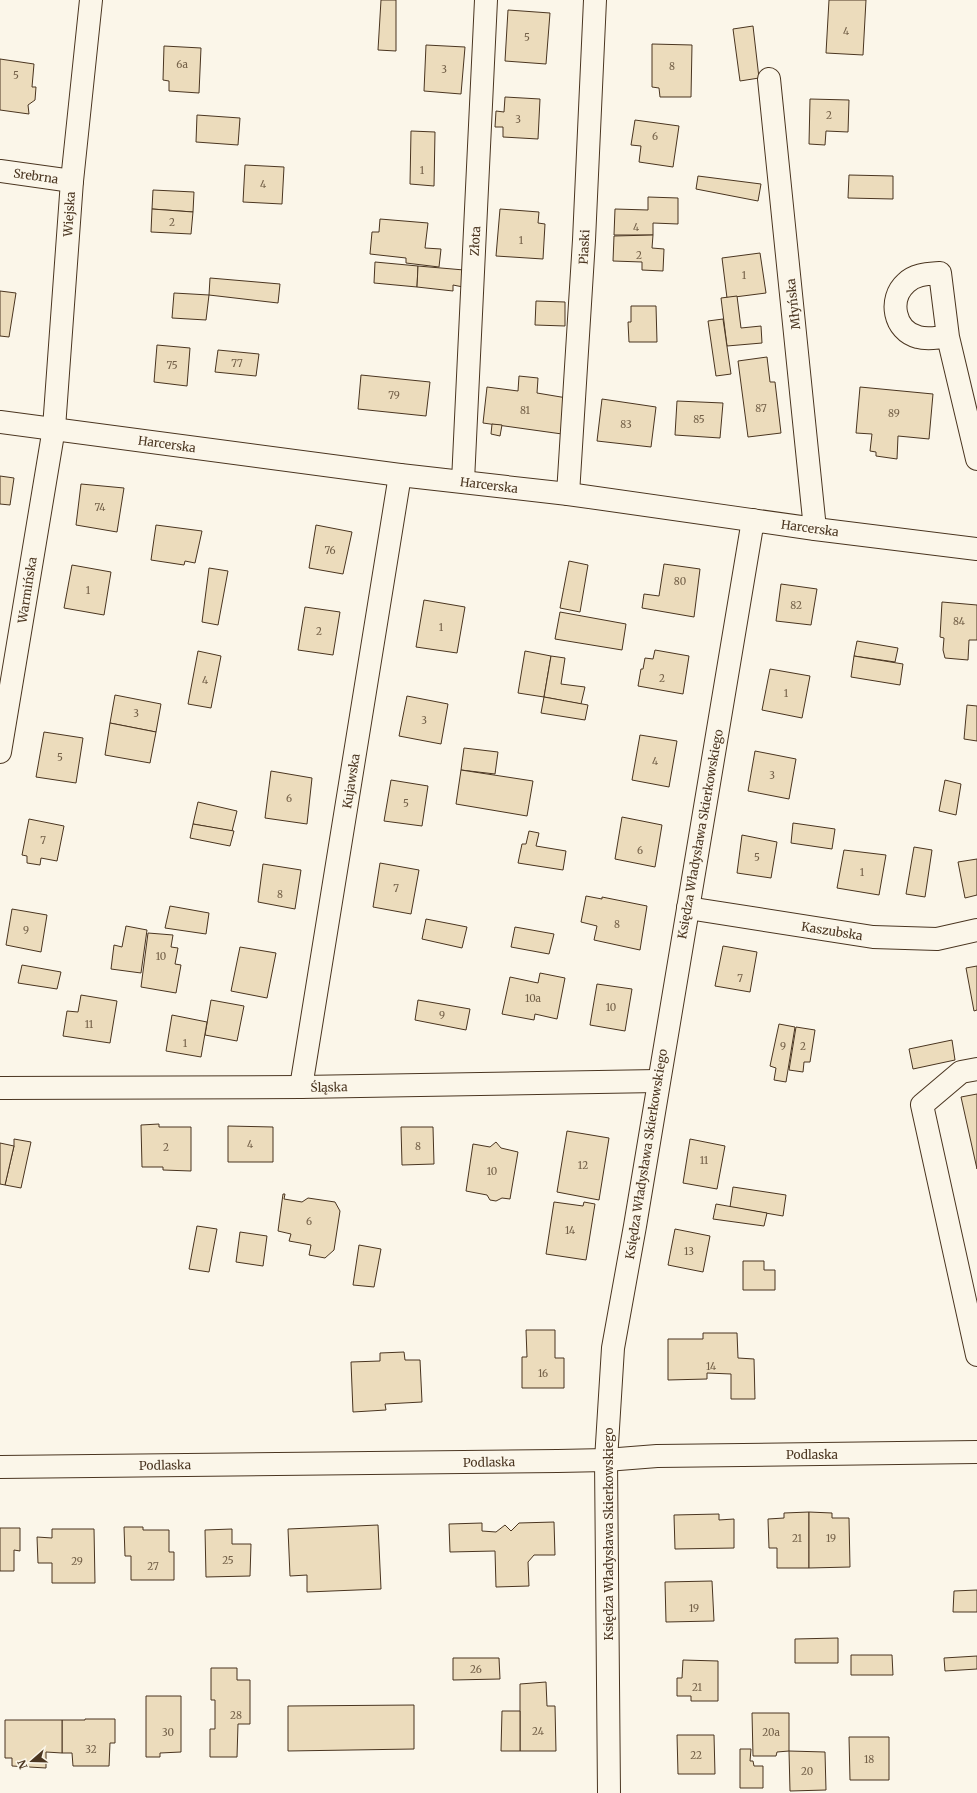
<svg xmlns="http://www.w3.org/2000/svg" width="977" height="1793" font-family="Merriweather,serif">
	<rect width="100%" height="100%" fill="#fbf6e9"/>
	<g fill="#ecdcbc" stroke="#4a3520">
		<polygon points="381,0 396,0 396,51 378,50"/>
		<polygon points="829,0 866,0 863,55 826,53"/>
		<polygon points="508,10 550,13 546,64 505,61"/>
		<polygon points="753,26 759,78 740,81 733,29"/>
		<polygon points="652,44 692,45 691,97 660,97 659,88 652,87"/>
		<polygon points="426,45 465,47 461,94 424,91"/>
		<polygon points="164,46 201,48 199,93 169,91 169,81 163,80"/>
		<polygon points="0,59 34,64 32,87 36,87 35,100 28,105 29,114 0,110"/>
		<polygon points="505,97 540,99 538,139 503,137 503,127 495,127 496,111 504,112"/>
		<polygon points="810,99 849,100 848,132 826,131 825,145 809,144"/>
		<polygon points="197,115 240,118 238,145 196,142"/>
		<polygon points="635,120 679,126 673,167 639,162 641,146 631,145"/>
		<polygon points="411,131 435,132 434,186 410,184"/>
		<polygon points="245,165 284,167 282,204 243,202"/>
		<polygon points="849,175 893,176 893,199 848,198"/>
		<polygon points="698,176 761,184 758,201 696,189"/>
		<polygon points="153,190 194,192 193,212 152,209"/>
		<polygon points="648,197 678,198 678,224 653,223 653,235 614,235 615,209 648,210"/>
		<polygon points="152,209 193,212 191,234 151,232"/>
		<polygon points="500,209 539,212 538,223 545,224 543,259 496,256"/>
		<polygon points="380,219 428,223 425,248 441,249 439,267 406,263 406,258 370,254 372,232 379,232"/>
		<polygon points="653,235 652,248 664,249 663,271 642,270 642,262 613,261 614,236"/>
		<polygon points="760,253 766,293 727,298 722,258"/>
		<polygon points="375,262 418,266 417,287 374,283"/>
		<polygon points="418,266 464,270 463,287 453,285 453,291 417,287"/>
		<polygon points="210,278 280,284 278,303 209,295"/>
		<polygon points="0,291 16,293 9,337 0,336"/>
		<polygon points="174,293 209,295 206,320 172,318"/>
		<polygon points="737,296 741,328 761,326 762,343 727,346 721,298"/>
		<polygon points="536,301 565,302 565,326 535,325"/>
		<polygon points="631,306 656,306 657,342 629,342 628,322 631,322"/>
		<polygon points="723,319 731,374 716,376 708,321"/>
		<polygon points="157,345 190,348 187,386 154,382"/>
		<polygon points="218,350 259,354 256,376 215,372"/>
		<polygon points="767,357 770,382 775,382 781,433 748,437 738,361"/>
		<polygon points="361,375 430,382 426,416 358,409"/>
		<polygon points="519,376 538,378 537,393 567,398 562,434 483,423 487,387 518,391"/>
		<polygon points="860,387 933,394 929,439 898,436 897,459 876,456 876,452 870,451 872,434 856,433"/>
		<polygon points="602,399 656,407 651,447 597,441"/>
		<polygon points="677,401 723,403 720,438 675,435"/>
		<polygon points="492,424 502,425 500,436 491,434"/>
		<polygon points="0,476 14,478 10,505 0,504"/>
		<polygon points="81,484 124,488 117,532 76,525"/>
		<polygon points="156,525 202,531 195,563 185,561 184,565 151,560"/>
		<polygon points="316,525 352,532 343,574 309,568"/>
		<polygon points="569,561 588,565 580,612 560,608"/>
		<polygon points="664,564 700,569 694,617 642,608 644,594 659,596"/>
		<polygon points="72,565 111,572 104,615 64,608"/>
		<polygon points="209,568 228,571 218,625 202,622"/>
		<polygon points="781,584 817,589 811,625 776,621"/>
		<polygon points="424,600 465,607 457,653 416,647"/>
		<polygon points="942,602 977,605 977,640 969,640 968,660 945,658 943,650 944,638 940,637"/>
		<polygon points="305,607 340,612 333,655 298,650"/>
		<polygon points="560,612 626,624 622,650 555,639"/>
		<polygon points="857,641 898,648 895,662 854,656"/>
		<polygon points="655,650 689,656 683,694 638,686 641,669 643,669 645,658 653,659"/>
		<polygon points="198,651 221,656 211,708 188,704"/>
		<polygon points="525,651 551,656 544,697 518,693"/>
		<polygon points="551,656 565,658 561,684 585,687 581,704 544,697"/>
		<polygon points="854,656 903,664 900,685 851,677"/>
		<polygon points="770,669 810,676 802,718 762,710"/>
		<polygon points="115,695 161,704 156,732 110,723"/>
		<polygon points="407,696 448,704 441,744 399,736"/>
		<polygon points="544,697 588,705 585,720 541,713"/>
		<polygon points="967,705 977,706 977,741 964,739"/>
		<polygon points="110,723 156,732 150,763 105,755"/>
		<polygon points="44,732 83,738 76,783 36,777"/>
		<polygon points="640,735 677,741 669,787 632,780"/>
		<polygon points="464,748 498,752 495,774 461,770"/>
		<polygon points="755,751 796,759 789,799 748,791"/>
		<polygon points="461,770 533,781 527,816 456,804"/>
		<polygon points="271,771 312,778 307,824 265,818"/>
		<polygon points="391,780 428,786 422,826 384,821"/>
		<polygon points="945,780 961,784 956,815 939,811"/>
		<polygon points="198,802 237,811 232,831 193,824"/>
		<polygon points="622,817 662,825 655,867 615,859"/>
		<polygon points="29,819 64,826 57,861 41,858 40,865 27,863 27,856 22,855"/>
		<polygon points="793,823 835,829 832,849 791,843"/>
		<polygon points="193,824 234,831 230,846 190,838"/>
		<polygon points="529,831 539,833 536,846 566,851 563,870 518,863 522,844 526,844"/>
		<polygon points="742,835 777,842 771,878 737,873"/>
		<polygon points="914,847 932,850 925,897 906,894"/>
		<polygon points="844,850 886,855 879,895 837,888"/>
		<polygon points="977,859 977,895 965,898 958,862"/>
		<polygon points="380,863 419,870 411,914 373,907"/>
		<polygon points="263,864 301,870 295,909 258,902"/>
		<polygon points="586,896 602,899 602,897 647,906 640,950 594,940 597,926 581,922"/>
		<polygon points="170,906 209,913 206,934 165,928"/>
		<polygon points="12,909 47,915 41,952 6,945"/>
		<polygon points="426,919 467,927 462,948 422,939"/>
		<polygon points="126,926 147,930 141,973 111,969 114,945 122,947"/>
		<polygon points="515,927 554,934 549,954 511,947"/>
		<polygon points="148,933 173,935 171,947 178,948 175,964 181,965 176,993 141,987"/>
		<polygon points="723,946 757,952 750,992 715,986"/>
		<polygon points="240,947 276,953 267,998 231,991"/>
		<polygon points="22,965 61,972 57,989 18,983"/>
		<polygon points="977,966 977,1010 974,1011 966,968"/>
		<polygon points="540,973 565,978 557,1019 535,1014 534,1020 502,1014 510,977 538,983"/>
		<polygon points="597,984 632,989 625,1031 590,1025"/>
		<polygon points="81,995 117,1001 110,1043 63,1036 67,1011 78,1012"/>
		<polygon points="211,1000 244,1006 237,1041 205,1035"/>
		<polygon points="418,1000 470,1009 466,1030 415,1020"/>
		<polygon points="172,1015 207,1022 201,1057 166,1051"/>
		<polygon points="779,1024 795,1027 786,1082 774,1080 776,1068 770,1066"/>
		<polygon points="796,1027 815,1030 810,1062 804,1062 803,1072 789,1070"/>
		<polygon points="952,1040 955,1060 913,1069 909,1049"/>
		<polygon points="977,1094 977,1169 961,1097"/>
		<polygon points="159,1124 159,1127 191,1127 191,1171 163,1170 163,1167 142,1167 141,1125"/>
		<polygon points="228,1126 273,1127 273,1162 228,1162"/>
		<polygon points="401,1127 433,1127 434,1164 402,1165"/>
		<polygon points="567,1131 609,1138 599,1200 557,1192"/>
		<polygon points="14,1139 31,1142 21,1188 5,1185 14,1146"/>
		<polygon points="690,1139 725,1146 717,1189 683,1183"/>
		<polygon points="496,1142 501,1148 518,1152 510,1199 502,1198 496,1201 490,1200 487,1195 466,1191 473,1144 490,1147"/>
		<polygon points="0,1143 14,1146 5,1185 0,1184"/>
		<polygon points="733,1187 786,1195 783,1216 730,1207"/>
		<polygon points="283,1194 285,1194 284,1199 302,1202 308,1198 335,1202 340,1211 334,1250 325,1258 309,1255 311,1245 289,1241 291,1234 278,1231"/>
		<polygon points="554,1202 583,1206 584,1202 595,1204 586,1260 546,1254"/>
		<polygon points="716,1204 767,1213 764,1226 713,1219"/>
		<polygon points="197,1226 217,1229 209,1272 189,1269"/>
		<polygon points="675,1229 710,1236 703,1272 668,1265"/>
		<polygon points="240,1232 267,1236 263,1266 236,1262"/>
		<polygon points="359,1245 381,1249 374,1287 353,1285"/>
		<polygon points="743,1261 764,1261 764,1270 775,1270 775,1290 743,1290"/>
		<polygon points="526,1330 555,1330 555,1358 564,1358 564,1388 522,1388 522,1357 527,1357"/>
		<polygon points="703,1333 737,1333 738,1358 754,1359 755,1399 731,1399 731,1374 707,1373 707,1379 668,1380 668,1339 703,1339"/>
		<polygon points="404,1352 405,1360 420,1360 422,1402 385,1404 386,1410 353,1412 351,1362 380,1361 380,1353"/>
		<polygon points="809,1512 809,1568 777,1568 777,1548 769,1548 768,1519 784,1518 784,1513"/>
		<polygon points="809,1512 832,1513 832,1518 849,1518 850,1567 809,1568"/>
		<polygon points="719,1514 719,1520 734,1519 734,1548 675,1549 674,1515"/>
		<polygon points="554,1522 555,1555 534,1555 528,1562 529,1586 496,1587 495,1551 450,1552 449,1524 482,1523 482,1531 496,1532 505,1525 511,1531 519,1523"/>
		<polygon points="378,1525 381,1589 307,1592 307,1575 290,1576 288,1529"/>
		<polygon points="124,1527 143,1527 143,1530 169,1530 169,1552 174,1552 174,1580 131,1580 131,1556 125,1556"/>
		<polygon points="0,1528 20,1528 20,1551 14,1550 14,1571 0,1571"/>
		<polygon points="52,1529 94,1529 95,1583 52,1583 52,1563 38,1563 37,1537 52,1538"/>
		<polygon points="232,1529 232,1544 251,1544 250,1576 206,1577 205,1530"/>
		<polygon points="712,1581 714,1621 666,1622 665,1582"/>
		<polygon points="977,1590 977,1612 953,1612 954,1591"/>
		<polygon points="838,1638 838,1663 795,1663 795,1639"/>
		<polygon points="851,1655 892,1655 893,1675 851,1675"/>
		<polygon points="977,1656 977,1669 945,1671 944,1658"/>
		<polygon points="453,1658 499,1658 500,1679 453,1680"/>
		<polygon points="683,1660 718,1661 718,1701 691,1701 691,1696 677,1696 677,1678 682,1678"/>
		<polygon points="211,1668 237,1668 237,1680 250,1680 250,1724 238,1724 237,1757 210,1757 210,1729 215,1729 215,1700 211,1700"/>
		<polygon points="546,1682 547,1706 555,1706 556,1751 520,1751 520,1684"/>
		<polygon points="146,1696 181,1696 181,1752 160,1753 160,1757 146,1757"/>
		<polygon points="414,1705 414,1749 288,1751 288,1706"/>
		<polygon points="502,1711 520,1711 520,1751 501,1751"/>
		<polygon points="752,1713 789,1713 789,1751 777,1752 776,1756 753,1756"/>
		<polygon points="85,1719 115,1719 115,1743 110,1743 109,1766 73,1766 72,1753 62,1753 62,1720 85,1720"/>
		<polygon points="5,1720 62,1720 62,1753 46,1752 46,1768 12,1766 12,1758 5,1758"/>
		<polygon points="677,1735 714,1735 715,1774 678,1774"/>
		<polygon points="849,1737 889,1737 889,1780 850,1780"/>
		<polygon points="740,1749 751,1749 750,1761 753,1761 754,1766 763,1766 763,1788 740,1788"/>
		<polygon points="789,1751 825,1752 826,1790 790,1791"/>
	</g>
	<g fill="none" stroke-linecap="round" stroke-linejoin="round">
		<defs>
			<g id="minor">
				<polyline points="769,79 815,529"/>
				<polyline points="0,171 72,181"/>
				<path d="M948 337 940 273C928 274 915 274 906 283 888 299 894 331 918 337 928 340 938 337 948 337L977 459"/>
				<polyline points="0,422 400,475 568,494 815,529 977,549"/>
				<polyline points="463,481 486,0"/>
				<polyline points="568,494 584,240 595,0"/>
				<polyline points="0,752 54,428 72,181 91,0"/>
				<polyline points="688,908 873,937 937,939 977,930"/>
				<polyline points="977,1069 961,1072 922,1105 977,1355"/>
				<polyline points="301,1087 400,475"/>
				<polyline points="0,1088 301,1087 658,1081"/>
				<polyline points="0,1467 558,1461 606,1460 657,1456 977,1452"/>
				<polyline points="609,1793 606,1460 613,1348 635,1226 753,520"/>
			</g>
		</defs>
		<use href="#minor" stroke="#4a3520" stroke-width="24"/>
		<use href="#minor" stroke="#fbf6e9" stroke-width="22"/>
	</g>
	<g text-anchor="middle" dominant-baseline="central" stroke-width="3" stroke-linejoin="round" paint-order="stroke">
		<g font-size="10" fill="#725f47">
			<text x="846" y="31">4</text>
			<text x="527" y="37">5</text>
			<text x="182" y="64">6a</text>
			<text x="672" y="66">8</text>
			<text x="444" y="69">3</text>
			<text x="16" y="75">5</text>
			<text x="829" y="115">2</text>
			<text x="518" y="119">3</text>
			<text x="655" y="136">6</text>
			<text x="422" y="170">1</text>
			<text x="263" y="184">4</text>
			<text x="172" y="222">2</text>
			<text x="636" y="227">4</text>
			<text x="521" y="240">1</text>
			<text x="639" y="255">2</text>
			<text x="744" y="275">1</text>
			<text x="237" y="363">77</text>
			<text x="172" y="365">75</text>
			<text x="394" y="395">79</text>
			<text x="761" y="408">87</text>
			<text x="525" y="410">81</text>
			<text x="894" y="413">89</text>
			<text x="699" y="419">85</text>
			<text x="626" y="424">83</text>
			<text x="100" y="507">74</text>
			<text x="330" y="550">76</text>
			<text x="680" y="581">80</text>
			<text x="88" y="590">1</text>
			<text x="796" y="605">82</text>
			<text x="959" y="621">84</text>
			<text x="441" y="627">1</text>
			<text x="319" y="631">2</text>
			<text x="662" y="678">2</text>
			<text x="205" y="680">4</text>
			<text x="786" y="693">1</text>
			<text x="136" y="713">3</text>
			<text x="424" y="720">3</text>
			<text x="60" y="757">5</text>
			<text x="655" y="761">4</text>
			<text x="772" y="775">3</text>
			<text x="289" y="798">6</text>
			<text x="406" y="803">5</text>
			<text x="43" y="840">7</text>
			<text x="640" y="850">6</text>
			<text x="757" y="857">5</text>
			<text x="862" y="872">1</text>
			<text x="396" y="888">7</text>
			<text x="280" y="894">8</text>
			<text x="617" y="924">8</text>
			<text x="26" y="930">9</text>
			<text x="161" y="956">10</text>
			<text x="740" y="978">7</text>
			<text x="533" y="998">10a</text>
			<text x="611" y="1007">10</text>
			<text x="442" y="1015">9</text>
			<text x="89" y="1024">11</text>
			<text x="185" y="1043">1</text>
			<text x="783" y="1046">9</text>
			<text x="803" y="1046">2</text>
			<text x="250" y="1144">4</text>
			<text x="418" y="1146">8</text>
			<text x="166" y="1147">2</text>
			<text x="704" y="1160">11</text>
			<text x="583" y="1165">12</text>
			<text x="492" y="1171">10</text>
			<text x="309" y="1221">6</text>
			<text x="570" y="1230">14</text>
			<text x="689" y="1251">13</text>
			<text x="711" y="1366">14</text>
			<text x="543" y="1373">16</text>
			<text x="797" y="1538">21</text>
			<text x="831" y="1538">19</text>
			<text x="228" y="1560">25</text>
			<text x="77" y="1561">29</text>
			<text x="153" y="1566">27</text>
			<text x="694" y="1608">19</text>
			<text x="476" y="1669">26</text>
			<text x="697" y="1687">21</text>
			<text x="236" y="1715">28</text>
			<text x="538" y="1731">24</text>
			<text x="168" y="1732">30</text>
			<text x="771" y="1732">20a</text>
			<text x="91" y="1749">32</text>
			<text x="696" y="1755">22</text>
			<text x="869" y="1759">18</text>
			<text x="807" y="1771">20</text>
		</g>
		<g font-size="12" fill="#4a3520" stroke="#fbf6e9">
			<text transform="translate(36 176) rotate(8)">Srebrna</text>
			<text transform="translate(69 214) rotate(-86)">Wiejska</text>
			<text transform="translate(475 241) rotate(-87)">Złota</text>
			<text transform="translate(584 247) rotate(-87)">Piaski</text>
			<text transform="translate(793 304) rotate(-96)">Młyńska</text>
			<text transform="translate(167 444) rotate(8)">Harcerska</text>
			<text transform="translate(489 485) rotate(7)">Harcerska</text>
			<text transform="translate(810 528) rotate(8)">Harcerska</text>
			<text transform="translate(27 590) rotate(-81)">Warmińska</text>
			<text transform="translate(351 781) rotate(-81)">Kujawska</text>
			<text transform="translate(700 834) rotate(-80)">Księdza Władysława Skierkowskiego</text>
			<text transform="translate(832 931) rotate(9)">Kaszubska</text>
			<text transform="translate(329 1087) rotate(-1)">Śląska</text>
			<text transform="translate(646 1154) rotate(-81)">Księdza Władysława Skierkowskiego</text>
			<text x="812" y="1454">Podlaska</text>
			<text transform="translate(489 1462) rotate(-1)">Podlaska</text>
			<text transform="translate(165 1465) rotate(-1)">Podlaska</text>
			<text transform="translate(608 1534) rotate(-90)">Księdza Władysława Skierkowskiego</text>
		</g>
	</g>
	<g transform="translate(32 1761) rotate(250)" stroke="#fbf6e9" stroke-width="3" paint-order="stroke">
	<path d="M0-3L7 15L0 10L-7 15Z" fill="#4a3520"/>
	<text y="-6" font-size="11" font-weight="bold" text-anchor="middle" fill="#4a3520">N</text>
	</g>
</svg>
